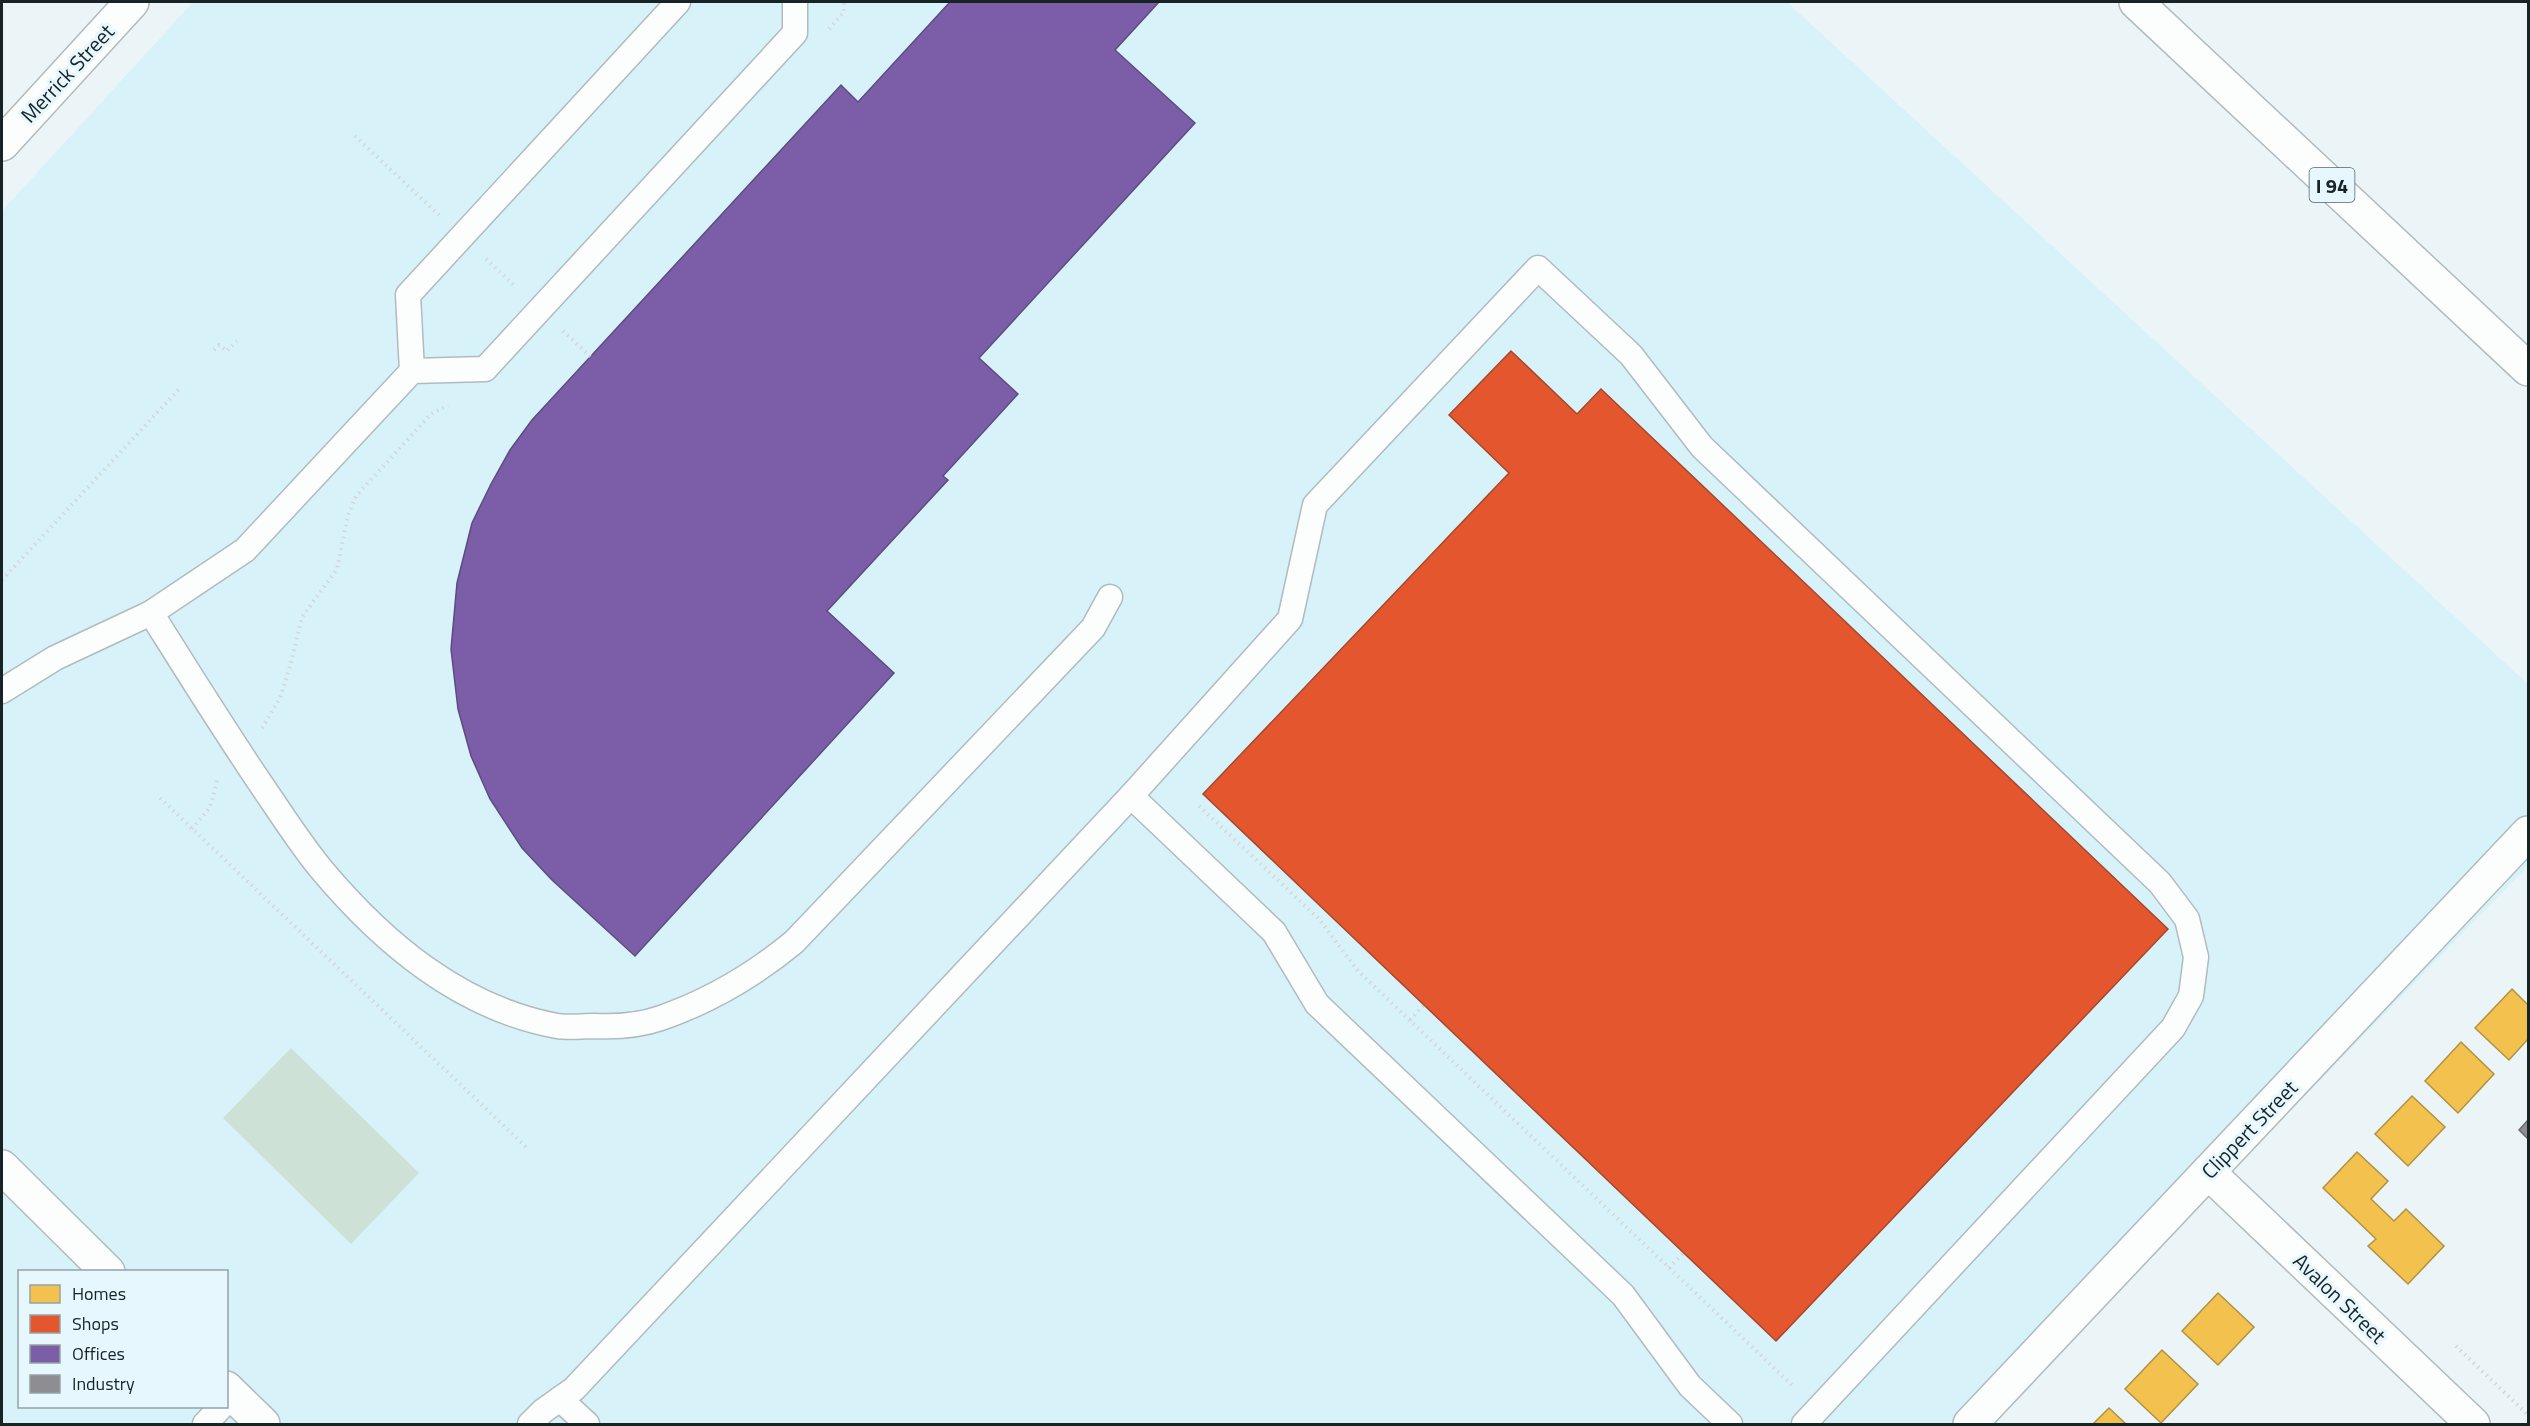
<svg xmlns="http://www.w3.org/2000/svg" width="2530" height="1426" font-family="'Titillium Web',sans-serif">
	<rect width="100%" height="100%" fill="#ebf5f8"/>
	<path fill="#d8f2fa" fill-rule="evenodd" d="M193 2H1787L2528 684V866L1987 1424H2V211ZM20 1272H226V1406H20Z"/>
	<polygon fill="#cee1d6" points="291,1048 419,1173 351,1244 223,1118"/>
	<g fill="#f2c14e" stroke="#b19242" stroke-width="1.5">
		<polygon points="2512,989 2528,1005 2528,1039 2509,1060 2475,1028"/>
		<polygon points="2461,1042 2494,1074 2458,1113 2425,1081"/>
		<polygon points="2412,1096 2445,1127 2408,1166 2375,1134"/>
		<polygon points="2357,1152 2388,1181 2371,1199 2394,1221 2406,1209 2444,1246 2408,1284 2368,1246 2376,1239 2323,1188"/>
		<polygon points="2218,1293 2254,1327 2218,1365 2182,1331"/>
		<polygon points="2162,1350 2198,1384 2161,1423 2125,1389"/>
		<polygon points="2109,1408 2126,1424 2093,1424"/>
	</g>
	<polygon fill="#e4572e" stroke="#a7472c" stroke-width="1.5" points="1511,351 1577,414 1601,389 2168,929 1776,1341 1203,794 1509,473 1449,415"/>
	<polygon fill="#7b5ea7" stroke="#5d4c80" stroke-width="1.5" points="950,2 1159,2 1115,50 1195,123 979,358 1018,394 943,476 948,480 827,611 894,673 635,956 552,880 522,848 490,799 471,756 458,709 451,649 457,583 472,523 491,484 510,450 532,420 841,85 858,102"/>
	<polygon fill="#8d8d92" stroke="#6a6d72" stroke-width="1.5" points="2528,1120 2528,1139 2519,1130"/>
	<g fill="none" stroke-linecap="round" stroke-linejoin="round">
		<defs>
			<g id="service">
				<polyline points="412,371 408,295 678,2"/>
				<path d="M151 613C190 675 229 738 271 799 287 823 303 847 321 869 383 943 460 1008 557 1026 569 1028 582 1026 594 1026 615 1027 641 1025 661 1018 710 1001 754 975 794 942L1093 628 1110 597"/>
				<polyline points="2,691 55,658 151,613 245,550 412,371 485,369 795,33 795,2"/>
				<polyline points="1131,796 1274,932 1317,1004 1623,1295 1690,1386 1730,1424"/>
				<polyline points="560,1399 587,1424"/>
				<polyline points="205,1424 222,1406"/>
				<polyline points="530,1424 543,1411 574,1389 1131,796 1290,619 1315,505 1538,268 1631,355 1702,447 2160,883 2187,919 2196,957 2191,996 2173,1028 1804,1424"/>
			</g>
			<g id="minor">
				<polyline points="2,144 132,2"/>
				<polyline points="2208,1172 2473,1424"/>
				<polyline points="1970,1424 2528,833"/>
			</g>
			<g id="secondary">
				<polyline points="2,1167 108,1272"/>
				<polyline points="226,1388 263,1424"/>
			</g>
			<polyline id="motorway" points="2136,2 2528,369"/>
		</defs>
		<use href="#service" stroke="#b1bbbe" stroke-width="27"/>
		<use href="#minor" stroke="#b1bbbe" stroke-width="36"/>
		<use href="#secondary" stroke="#b1bbbe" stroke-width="36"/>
		<use href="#motorway" stroke="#b1bbbe" stroke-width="36"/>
		<g stroke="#d4d7d9" stroke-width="4" stroke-dasharray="1.5 4.5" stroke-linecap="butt">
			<polyline points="829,29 844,12 844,2"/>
			<polyline points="355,136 439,215"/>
			<polyline points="486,259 516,287"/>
			<polyline points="563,331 591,357"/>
			<polyline points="214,350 219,345 227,351 237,341"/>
			<polyline points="2,580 180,388"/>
			<polyline points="262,728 280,698 291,663 302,617 337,569 348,515 356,496 431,414 448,405"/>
			<polyline points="160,798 526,1147"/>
			<polyline points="1199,806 1319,919 1358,971 1794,1387"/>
			<polyline points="192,829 210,807 218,778"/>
			<polyline points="1410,1020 1424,1005"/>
			<polyline points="1669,1268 1684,1252"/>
			<polyline points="2456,1346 2528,1415"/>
		</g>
		<use href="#service" stroke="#fcfefe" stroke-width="24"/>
		<use href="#minor" stroke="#fcfefe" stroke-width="33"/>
		<use href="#secondary" stroke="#fcfefe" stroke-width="33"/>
		<use href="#motorway" stroke="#fcfefe" stroke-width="33"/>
	</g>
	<g text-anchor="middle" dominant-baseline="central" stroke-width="6" stroke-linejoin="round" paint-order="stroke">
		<rect fill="#e6f8fd" stroke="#566366" stroke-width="1.5" x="2309.5" y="168" width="45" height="34" rx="4.5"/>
		<g font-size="20" font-weight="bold" fill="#182326">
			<text x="2332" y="185">I 94</text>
		</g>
		<g font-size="21" fill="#182326" stroke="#e6f8fd">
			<text transform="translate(67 73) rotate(-47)">Merrick Street</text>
			<text transform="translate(2249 1129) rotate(-46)">Clippert Street</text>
			<text transform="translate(2340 1298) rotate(44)">Avalon Street</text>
		</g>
	</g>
	<rect width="2530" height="1426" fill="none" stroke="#182326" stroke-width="6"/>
	<rect x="18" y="1270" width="210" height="138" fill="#e6f8fd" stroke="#94a3a7" stroke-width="1.5"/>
	<rect x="30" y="1285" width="30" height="18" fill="#f2c14e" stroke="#94a3a7" stroke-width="1.5"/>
	<text x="72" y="1300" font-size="18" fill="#182326">Homes</text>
	<rect x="30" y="1315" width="30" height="18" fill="#e4572e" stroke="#94a3a7" stroke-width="1.5"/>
	<text x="72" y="1330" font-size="18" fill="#182326">Shops</text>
	<rect x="30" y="1345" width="30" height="18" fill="#7b5ea7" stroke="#94a3a7" stroke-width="1.5"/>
	<text x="72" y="1360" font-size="18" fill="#182326">Offices</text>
	<rect x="30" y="1375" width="30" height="18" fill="#8d8d92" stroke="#94a3a7" stroke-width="1.5"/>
	<text x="72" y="1390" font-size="18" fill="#182326">Industry</text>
</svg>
